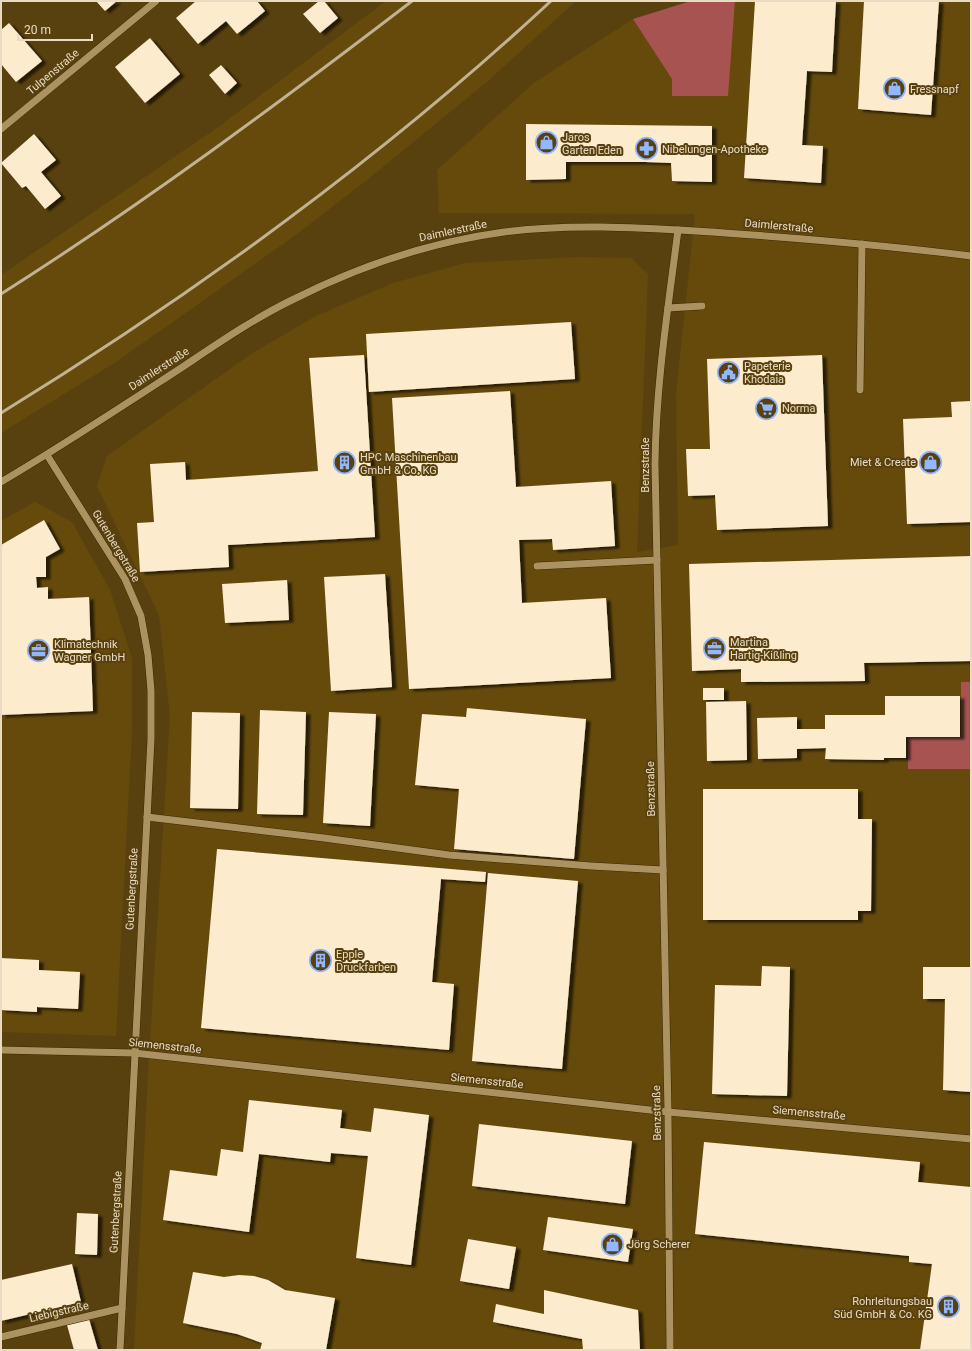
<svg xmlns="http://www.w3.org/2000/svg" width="972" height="1351" font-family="Roboto,sans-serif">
	<defs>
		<filter id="shadow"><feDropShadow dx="4.5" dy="2.5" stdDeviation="1" flood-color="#0009"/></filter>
	</defs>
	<rect width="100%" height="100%" fill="#59410f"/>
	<g fill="#654a0c">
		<polygon points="386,1 576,1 488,81 367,180 293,237 116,362 1,433 1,275 217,128"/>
		<polygon points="691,1 971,1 971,1350 134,1350 148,1075 170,716 159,615 97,486 107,456 251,354 316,316 393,283 465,263 577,257 631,258 648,274 637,552 678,545 676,394 695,214 439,213 437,170 535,82 633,19"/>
		<polygon points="35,502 72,522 110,590 132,658 132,732 116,1036 1,1032 1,521"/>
	</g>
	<g fill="#a65352">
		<polygon points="691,1 735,1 728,96 672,96 672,79 633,19"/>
		<polygon points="961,682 971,682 971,769 908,769 908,737 961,737"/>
	</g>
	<g fill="#fcebcd" filter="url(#shadow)">
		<polygon points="96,1 117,1 105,11"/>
		<polygon points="196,1 257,1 265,11 237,34 226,21 198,44 176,18"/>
		<polygon points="319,1 324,1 338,18 320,33 303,14"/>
		<polygon points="755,1 836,1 832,72 807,71 802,145 823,146 821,183 744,178"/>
		<polygon points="864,1 939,1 931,115 858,109"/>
		<polygon points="9,23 42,61 16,82 1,64 1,30"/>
		<polygon points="150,38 180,74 145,103 115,67"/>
		<polygon points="221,65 237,83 225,94 209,75"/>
		<polygon points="526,124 712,126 712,182 672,181 671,163 646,162 566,162 566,179 526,180"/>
		<polygon points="34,134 56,160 41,172 61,196 45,209 26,186 22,188 1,163"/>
		<polygon points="571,322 575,379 369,392 366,334"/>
		<polygon points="364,355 375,537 228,545 229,567 140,572 137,523 154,522 150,464 185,462 186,480 318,471 309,358"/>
		<polygon points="822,355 828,526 717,530 715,495 688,496 686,449 710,449 707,359"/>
		<polygon points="510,391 516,487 611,481 615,546 553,550 552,539 519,540 522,603 606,598 611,678 409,689 392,398"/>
		<polygon points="971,401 971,522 907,524 903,419 952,417 951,402"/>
		<polygon points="44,520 60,549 46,557 46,577 36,577 37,588 48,587 48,599 89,597 93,711 1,715 1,545"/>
		<polygon points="971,556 971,661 864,663 865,681 741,682 741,669 692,671 689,564"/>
		<polygon points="385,574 392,687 331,691 324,577"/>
		<polygon points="287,580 289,620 225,623 222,584"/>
		<rect x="703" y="688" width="21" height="12"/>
		<polygon points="885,696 960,696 960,737 906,737 906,758 884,758 884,760 825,759 826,748 797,749 797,758 758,759 757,718 797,717 797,729 825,729 825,715 885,715"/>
		<polygon points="746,701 747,760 707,761 706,702"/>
		<polygon points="467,708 586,719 574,859 454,849 459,789 415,785 422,714 466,717"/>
		<polygon points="260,710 306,712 303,815 257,814"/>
		<polygon points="192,712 240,713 238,809 190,808"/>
		<polygon points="329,712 376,714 370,826 323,823"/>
		<polygon points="703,789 858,789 858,819 872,819 871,911 858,911 858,920 703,920"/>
		<polygon points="217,849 486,872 485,882 441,879 432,982 454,984 449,1050 201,1028"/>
		<polygon points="488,873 578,881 562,1069 472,1061"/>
		<polygon points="1,958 39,960 39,970 80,972 78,1009 37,1007 37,1012 1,1010"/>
		<polygon points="762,966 790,967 787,1096 712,1094 715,985 761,986"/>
		<polygon points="923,967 971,967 971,1092 943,1090 945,999 923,999"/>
		<polygon points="249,1100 342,1110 340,1128 371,1132 374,1108 429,1115 411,1265 356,1258 368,1156 331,1153 330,1162 259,1154 249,1232 163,1220 170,1170 217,1176 221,1149 243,1152"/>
		<polygon points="479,1124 632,1141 625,1204 472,1186"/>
		<polygon points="704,1142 920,1162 918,1182 971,1187 971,1350 920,1350 932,1264 909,1262 909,1256 695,1234"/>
		<polygon points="77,1213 98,1214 97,1255 75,1254"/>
		<polygon points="548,1217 633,1229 628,1262 543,1250"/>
		<polygon points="468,1239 516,1247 509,1289 460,1281"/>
		<polygon points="72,1264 81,1302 1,1321 1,1280"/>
		<polygon points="193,1272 224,1277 239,1275 254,1276 268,1280 285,1290 335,1298 326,1350 260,1350 262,1343 237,1334 183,1323"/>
		<polygon points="544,1290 638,1310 640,1350 583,1350 582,1339 493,1322 496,1304 544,1314"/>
		<polygon points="89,1319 98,1350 74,1350 67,1325"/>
	</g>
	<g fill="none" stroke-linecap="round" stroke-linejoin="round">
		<defs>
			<g id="minor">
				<polyline points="1,129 156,1"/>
				<polyline points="668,308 702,306"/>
				<polyline points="860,390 862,244"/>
				<polyline points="47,455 125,579 141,616 148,655 151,691 151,739 120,1350"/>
				<path d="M1 482C62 446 121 407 181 368 217 344 253 319 292 300 359 266 430 242 504 232 572 223 643 228 712 232 798 238 885 245 971 256"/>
				<polyline points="537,566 657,560"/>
				<polyline points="147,817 324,838 449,855 591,866 663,870"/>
				<polyline points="1,1050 134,1053 668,1112 971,1139"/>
				<polyline points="1,1337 122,1308"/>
				<path d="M670 1350 668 1112 655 464C656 383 668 309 678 230"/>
			</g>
		</defs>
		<use href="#minor" stroke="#3a2902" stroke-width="8"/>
		<use href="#minor" stroke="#ac9261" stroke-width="7"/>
		<g stroke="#c2b192" stroke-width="3">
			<path d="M1 294C143 204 279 103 412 1"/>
			<path d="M1 413C196 293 383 157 551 1"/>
		</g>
	</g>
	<defs>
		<symbol id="shop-ring" viewBox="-11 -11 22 22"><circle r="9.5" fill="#59410f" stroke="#92b7fd" stroke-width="1.5"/><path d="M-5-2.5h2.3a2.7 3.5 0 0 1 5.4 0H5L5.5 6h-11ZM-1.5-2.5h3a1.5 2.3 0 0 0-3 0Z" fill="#92b7fd"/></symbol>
		<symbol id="pharmacy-ring" viewBox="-11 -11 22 22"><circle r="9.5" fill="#59410f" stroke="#92b7fd" stroke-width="1.5"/><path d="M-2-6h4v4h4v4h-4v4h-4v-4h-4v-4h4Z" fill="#92b7fd"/></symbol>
		<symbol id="civic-ring" viewBox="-11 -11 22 22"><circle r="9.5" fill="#59410f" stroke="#92b7fd" stroke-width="1.5"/><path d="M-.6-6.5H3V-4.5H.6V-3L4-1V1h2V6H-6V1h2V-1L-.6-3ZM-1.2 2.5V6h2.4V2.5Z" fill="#92b7fd"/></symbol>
		<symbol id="supermarket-ring" viewBox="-11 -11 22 22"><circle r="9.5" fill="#59410f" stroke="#92b7fd" stroke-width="1.5"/><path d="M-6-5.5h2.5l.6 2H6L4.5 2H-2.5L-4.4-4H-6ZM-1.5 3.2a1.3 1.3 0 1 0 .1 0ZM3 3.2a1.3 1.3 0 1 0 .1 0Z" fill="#92b7fd"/></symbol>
		<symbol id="building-ring" viewBox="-11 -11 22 22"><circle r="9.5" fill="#59410f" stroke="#92b7fd" stroke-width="1.5"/><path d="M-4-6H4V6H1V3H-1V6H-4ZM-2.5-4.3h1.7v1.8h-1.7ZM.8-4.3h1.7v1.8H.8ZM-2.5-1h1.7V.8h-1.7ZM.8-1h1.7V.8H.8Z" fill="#92b7fd"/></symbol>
		<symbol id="office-ring" viewBox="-11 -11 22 22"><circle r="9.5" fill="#59410f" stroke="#92b7fd" stroke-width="1.5"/><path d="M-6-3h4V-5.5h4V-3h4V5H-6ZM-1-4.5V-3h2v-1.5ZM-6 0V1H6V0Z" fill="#92b7fd"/></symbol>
	</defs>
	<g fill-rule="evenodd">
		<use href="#shop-ring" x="882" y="76" width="25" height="25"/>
		<use href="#shop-ring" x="534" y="130" width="25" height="25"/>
		<use href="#pharmacy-ring" x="634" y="136" width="25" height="25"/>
		<use href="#civic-ring" x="716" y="360" width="25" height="25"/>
		<use href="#supermarket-ring" x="754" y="396" width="25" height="25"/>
		<use href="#shop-ring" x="918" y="450" width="25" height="25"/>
		<use href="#building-ring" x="332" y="450" width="25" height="25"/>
		<use href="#office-ring" x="702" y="636" width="25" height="25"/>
		<use href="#office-ring" x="26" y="638" width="25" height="25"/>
		<use href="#building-ring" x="308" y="948" width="25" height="25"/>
		<use href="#shop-ring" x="600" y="1232" width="25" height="25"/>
		<use href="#building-ring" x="936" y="1294" width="25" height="25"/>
	</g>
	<g text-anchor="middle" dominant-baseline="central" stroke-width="4" stroke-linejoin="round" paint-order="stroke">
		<g font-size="11" fill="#e9dbc3" stroke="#59410f">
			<text transform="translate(53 72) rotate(-40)">Tulpenstraße</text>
			<text transform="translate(779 226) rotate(5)">Daimlerstraße</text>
			<text transform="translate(453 231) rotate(-12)">Daimlerstraße</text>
			<text transform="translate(159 369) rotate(-33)">Daimlerstraße</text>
			<text transform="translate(645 465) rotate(-90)">Benzstraße</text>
			<text transform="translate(116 546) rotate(59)">Gutenbergstraße</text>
			<text transform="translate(651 789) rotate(-91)">Benzstraße</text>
			<text transform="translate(132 889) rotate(-87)">Gutenbergstraße</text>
			<text transform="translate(165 1046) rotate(6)">Siemensstraße</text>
			<text transform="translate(487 1081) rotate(6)">Siemensstraße</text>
			<text transform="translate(657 1113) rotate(-91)">Benzstraße</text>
			<text transform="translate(809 1113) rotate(5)">Siemensstraße</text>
			<text transform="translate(116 1212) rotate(-87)">Gutenbergstraße</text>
			<text transform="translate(59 1312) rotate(-13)">Liebigstraße</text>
		</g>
		<g font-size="11" fill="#e9dbc3" stroke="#59410f" text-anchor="start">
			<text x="910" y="89">Fressnapf</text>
			<text x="562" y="137">Jaros<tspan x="562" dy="13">Garten Eden</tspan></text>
			<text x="662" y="149">Nibelungen-Apotheke</text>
			<text x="744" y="366">Papeterie<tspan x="744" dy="13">Khodaia</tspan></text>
			<text x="782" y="408">Norma</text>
			<text x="360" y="457">HPC Maschinenbau<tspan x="360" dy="13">GmbH &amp; Co. KG</tspan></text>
			<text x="916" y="462" text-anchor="end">Miet &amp; Create</text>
			<text x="730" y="642">Martina<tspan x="730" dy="13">Hartig-Kißling</tspan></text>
			<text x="54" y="644">Klimatechnik<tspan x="54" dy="13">Wagner GmbH</tspan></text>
			<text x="336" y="954">Epple<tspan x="336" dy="13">Druckfarben</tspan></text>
			<text x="628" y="1244">Jörg Scherer</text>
			<text x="932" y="1301" text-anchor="end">Rohrleitungsbau<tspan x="932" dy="13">Süd GmbH &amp; Co. KG</tspan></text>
		</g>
	</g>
	<rect width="972" height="1351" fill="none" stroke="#e9dbc3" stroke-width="4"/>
	<path d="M18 34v6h74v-6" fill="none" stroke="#e9dbc3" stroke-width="2"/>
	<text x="24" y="34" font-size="12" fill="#e9dbc3" stroke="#59410f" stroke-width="3" paint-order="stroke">20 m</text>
</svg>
